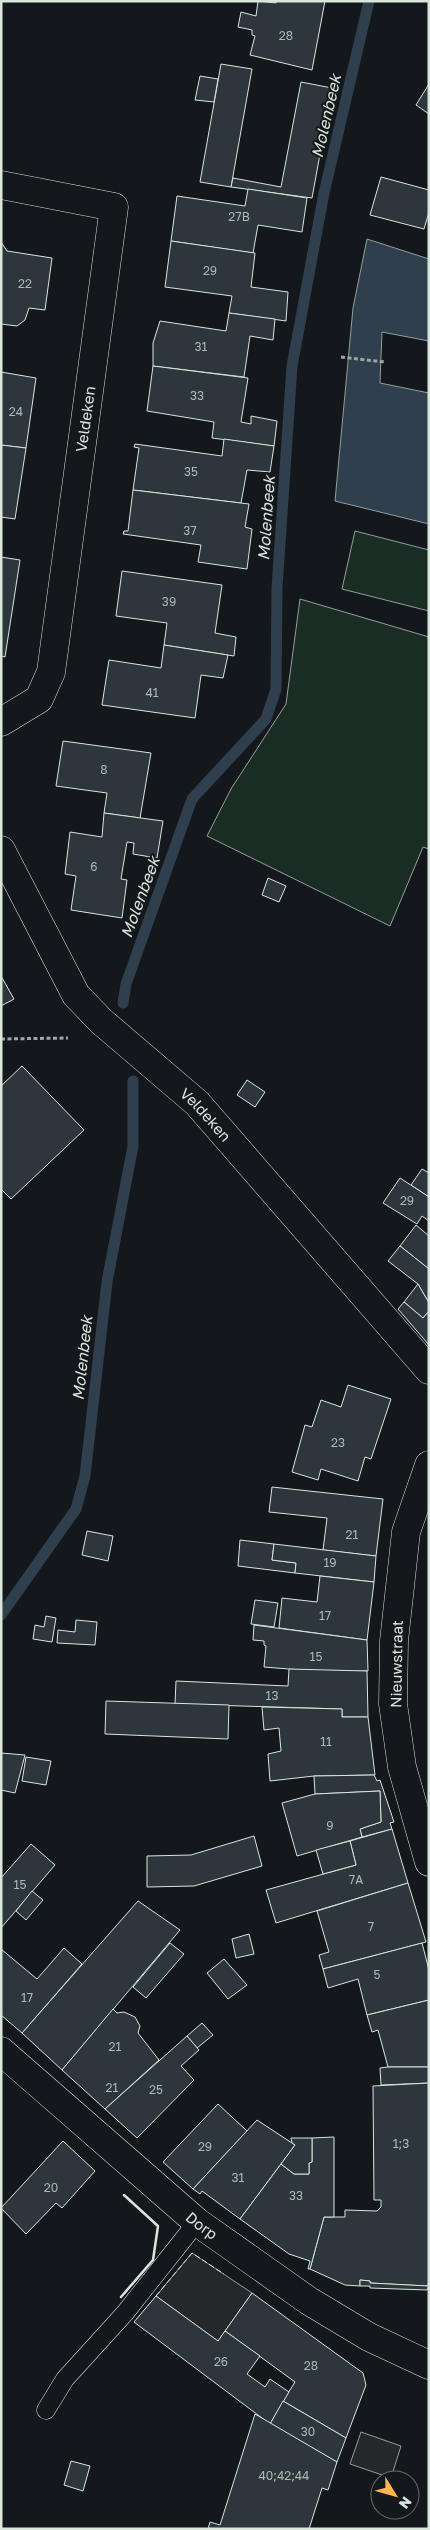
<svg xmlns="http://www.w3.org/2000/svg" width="430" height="2530" font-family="'Golos Text',sans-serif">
	<rect width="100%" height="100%" fill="#14181c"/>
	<g fill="#1a2d24" stroke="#939e99">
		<polygon points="355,531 429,550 429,611 342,589"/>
		<polygon points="300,599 429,637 429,849 423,847 390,926 207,836 231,789 286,704"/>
	</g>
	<g fill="#24282b" stroke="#939e99">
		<polygon points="192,2253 252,2293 218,2341 156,2296"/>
		<polygon points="361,2432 401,2446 391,2478 350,2464"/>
	</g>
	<polygon fill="#2f3f4d" stroke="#939e99" points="367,239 429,259 429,341 382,332 380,383 429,393 429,524 335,501 353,308"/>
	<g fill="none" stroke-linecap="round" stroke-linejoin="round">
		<g stroke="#2f3f4d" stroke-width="11">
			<polyline points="123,1003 126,984 192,799 266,719 276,689 277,588 292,366 324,193 369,1"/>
			<polyline points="1,1615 76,1509 85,1476 107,1282 133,1146 133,1081"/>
		</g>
	</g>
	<g fill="#2c363c" stroke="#d8e6dc">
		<polygon points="258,1 276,3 276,1 325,1 312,70 250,55 255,36 252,35 252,30 238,27 241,12 256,16"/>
		<polygon points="221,64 252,69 231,187 200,182"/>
		<polygon points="200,76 218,79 214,102 195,100"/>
		<polygon points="301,82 332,88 312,198 231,187 233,178 281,187"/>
		<polygon points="429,84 429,114 416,105"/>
		<polygon points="381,177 429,190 429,212 424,229 370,215"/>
		<polygon points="248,189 307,198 302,232 258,225 253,253 171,241 177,196 245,206"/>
		<polygon points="171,241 255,253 251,287 288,292 286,321 229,313 232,296 165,287"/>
		<polygon points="1,242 7,251 52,258 45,310 29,308 25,320 17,326 1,324"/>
		<polygon points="229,313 275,319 273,340 250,336 244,377 153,366 153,343 160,321 226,331"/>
		<polygon points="153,366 248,378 241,422 251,424 251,416 277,421 274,446 212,438 214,422 147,411"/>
		<polygon points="1,372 36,378 26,448 1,445"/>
		<polygon points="224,439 274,446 270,472 247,470 241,503 133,490 139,448 134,447 135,444 222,456"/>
		<polygon points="1,445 26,448 15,519 1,517"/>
		<polygon points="133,490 249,504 245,527 252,529 247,569 198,562 201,545 123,534 124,531 128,531"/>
		<polygon points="1,557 20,560 5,657 1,656"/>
		<polygon points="122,571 222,585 215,633 236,637 234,656 164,645 167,623 116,616"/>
		<polygon points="164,645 228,655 223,678 201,675 195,718 102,705 109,660 161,668"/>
		<polygon points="63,741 151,753 140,818 104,813 107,793 56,786"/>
		<polygon points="104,813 163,821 157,858 133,854 134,843 127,842 121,879 127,880 122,918 71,910 76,876 65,874 70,832 102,837"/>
		<polygon points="268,878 286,886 279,902 262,895"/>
		<polygon points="1,976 14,999 1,1006"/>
		<polygon points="22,1066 84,1130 11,1199 1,1189 1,1086"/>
		<polygon points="247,1080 265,1092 255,1107 237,1095"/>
		<polygon points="422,1169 429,1173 429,1197 411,1185"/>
		<polygon points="400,1178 429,1197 429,1221 422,1216 417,1224 383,1203"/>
		<polygon points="416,1225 429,1236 429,1269 400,1246"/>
		<polygon points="400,1246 429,1269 429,1303 418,1284 388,1261"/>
		<polygon points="418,1284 429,1303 429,1311 423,1318 404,1302"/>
		<polygon points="404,1302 423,1318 429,1311 429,1345 398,1309"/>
		<polygon points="348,1385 391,1399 371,1459 365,1457 358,1481 321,1469 318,1480 292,1472 305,1425 312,1427 321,1400 341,1407"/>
		<polygon points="272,1487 383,1499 376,1556 323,1550 327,1518 269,1512"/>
		<polygon points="87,1531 113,1536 108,1561 82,1555"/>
		<polygon points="240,1540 274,1544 272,1560 296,1563 295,1573 238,1566"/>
		<polygon points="274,1544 376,1556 374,1582 295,1573 296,1563 272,1560"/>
		<polygon points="320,1576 374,1582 367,1640 279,1628 282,1598 317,1602"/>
		<polygon points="255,1600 278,1603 274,1627 251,1624"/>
		<polygon points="46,1616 56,1618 52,1642 33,1639 35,1625 44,1627"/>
		<polygon points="76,1620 97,1622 95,1645 57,1643 58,1630 75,1632"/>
		<polygon points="254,1625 367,1640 368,1671 313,1671 264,1667 266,1646 264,1645 264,1641 253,1640"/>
		<polygon points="289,1669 367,1671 368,1717 342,1717 342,1709 175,1704 176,1681 288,1686"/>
		<polygon points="106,1701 229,1705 228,1739 105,1734"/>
		<polygon points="262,1707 342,1709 342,1717 368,1717 375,1775 314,1776 270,1781 268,1754 281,1751 279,1728 264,1730"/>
		<polygon points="1,1753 25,1755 15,1793 1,1790"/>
		<polygon points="26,1757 51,1761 46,1785 22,1781"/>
		<polygon points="374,1775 377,1781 380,1780 394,1822 390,1823 392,1829 362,1837 360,1829 381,1822 380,1791 315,1794 314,1776"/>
		<polygon points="380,1791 381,1822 360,1829 362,1837 297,1856 282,1803 315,1794"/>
		<polygon points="392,1829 408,1883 276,1923 266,1890 356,1865 350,1841"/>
		<polygon points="254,1836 262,1866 194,1886 147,1887 147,1856 191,1855"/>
		<polygon points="350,1841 356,1865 323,1874 316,1850"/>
		<polygon points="31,1844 55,1865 1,1928 1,1878"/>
		<polygon points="408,1883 426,1942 323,1969 319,1955 329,1952 317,1911"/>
		<polygon points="32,1891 43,1900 26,1920 16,1911"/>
		<polygon points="138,1901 180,1930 62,2070 22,2033"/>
		<polygon points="249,1934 254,1954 236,1958 232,1939"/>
		<polygon points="170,1943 184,1954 146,1998 133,1987"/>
		<polygon points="422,1943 429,1970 429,2000 367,2015 358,1979 328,1988 323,1969"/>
		<polygon points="64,1948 82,1964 22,2033 1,2015 1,1949 37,1979"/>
		<polygon points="224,1959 247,1985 228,1999 207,1973"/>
		<polygon points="429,2000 429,2067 388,2067 378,2030 372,2032 367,2015"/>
		<polygon points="113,2009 117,2013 124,2012 135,2017 140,2026 138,2033 159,2060 105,2109 62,2070"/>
		<polygon points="202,2023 213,2035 197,2048 187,2036"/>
		<polygon points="187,2036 199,2050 181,2066 194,2080 137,2138 105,2109"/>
		<polygon points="388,2067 429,2067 429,2083 381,2085 380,2068"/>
		<polygon points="429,2083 429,2284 426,2286 370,2283 370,2281 360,2280 360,2286 345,2285 310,2269 324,2217 345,2217 345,2210 377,2211 381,2207 381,2200 374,2200 373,2086"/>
		<polygon points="218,2104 247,2131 193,2189 163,2162"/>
		<polygon points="257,2120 295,2145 240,2219 202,2191 200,2194 193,2189"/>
		<polygon points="334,2137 334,2217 324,2217 310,2269 308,2269 310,2261 289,2254 240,2219 281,2164 294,2174 309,2174 309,2163 312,2162 312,2138"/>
		<polygon points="291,2138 312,2138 312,2162 309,2163 309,2174 294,2174 281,2164 295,2145 292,2143"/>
		<polygon points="63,2141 95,2171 62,2208 56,2203 26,2234 1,2208"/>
		<polygon points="360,2280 370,2281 370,2283 429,2286 427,2290 370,2288 370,2286 360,2286"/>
		<polygon points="252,2293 363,2373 366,2385 346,2438 283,2401 295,2382 225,2331"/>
		<polygon points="156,2296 218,2341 225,2331 260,2356 247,2374 265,2387 270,2379 289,2392 270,2424 134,2322"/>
		<polygon points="283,2401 346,2438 337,2462 270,2424"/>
		<polygon points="255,2414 337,2462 328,2490 322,2488 309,2529 208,2529 210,2522 220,2525"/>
		<polygon points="71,2461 90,2466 83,2491 64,2485"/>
	</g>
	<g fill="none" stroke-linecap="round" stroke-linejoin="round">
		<defs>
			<polyline id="lane" points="46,2410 65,2379 125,2313 197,2222"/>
			<g id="street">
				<polyline points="1,185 114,207 51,672 39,699 1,722"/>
				<path id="s1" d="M1 850 76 995 101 1021 197 1103 429 1370"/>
			</g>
			<g id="secondary">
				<polyline points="429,1465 406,1532 394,1641 393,1704 402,1767 429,1862"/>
				<path id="s2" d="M1 2051 197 2222 309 2301 369 2337 429 2365"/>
			</g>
		</defs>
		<use href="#lane" stroke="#d8e6dc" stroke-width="19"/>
		<use href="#street" stroke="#d8e6dc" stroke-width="29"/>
		<use href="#secondary" stroke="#d8e6dc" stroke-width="29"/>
		<g stroke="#9da8a2" stroke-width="3" stroke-dasharray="4 2.5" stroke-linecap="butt">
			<polyline points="341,357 385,362"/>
			<polyline points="1,1039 68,1038"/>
		</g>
		<use href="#lane" stroke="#14181c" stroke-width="18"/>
		<use href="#street" stroke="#14181c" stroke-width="28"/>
		<use href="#secondary" stroke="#14181c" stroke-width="28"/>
		<polyline stroke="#d8e6dc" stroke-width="1" stroke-dasharray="6 2.5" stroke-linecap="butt" points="156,2296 192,2253 224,2274"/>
		<polyline stroke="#d8e6dc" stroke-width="2.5" points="121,2297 153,2260 158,2226 124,2195"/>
	</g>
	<g text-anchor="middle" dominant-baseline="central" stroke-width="4" stroke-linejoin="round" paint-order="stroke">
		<g font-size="12" fill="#adbab4">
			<text x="286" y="35">28</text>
			<text x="239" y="216">27B</text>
			<text x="210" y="270">29</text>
			<text x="25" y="283">22</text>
			<text x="201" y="346">31</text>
			<text x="197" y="395">33</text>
			<text x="16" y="411">24</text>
			<text x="191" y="471">35</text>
			<text x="190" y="530">37</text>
			<text x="169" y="601">39</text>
			<text x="152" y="692">41</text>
			<text x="104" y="769">8</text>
			<text x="94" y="866">6</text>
			<text x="407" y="1200">29</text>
			<text x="338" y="1442">23</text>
			<text x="352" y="1534">21</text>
			<text x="330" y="1562">19</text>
			<text x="325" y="1615">17</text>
			<text x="316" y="1656">15</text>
			<text x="272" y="1695">13</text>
			<text x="326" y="1741">11</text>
			<text x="330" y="1825">9</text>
			<text x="356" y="1879">7A</text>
			<text x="20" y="1884">15</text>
			<text x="371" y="1926">7</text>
			<text x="377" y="1974">5</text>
			<text x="27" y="1997">17</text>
			<text x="115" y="2046">21</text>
			<text x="112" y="2087">21</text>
			<text x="156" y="2089">25</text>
			<text x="401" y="2143">1;3</text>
			<text x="205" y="2146">29</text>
			<text x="238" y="2177">31</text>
			<text x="51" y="2187">20</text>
			<text x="296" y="2195">33</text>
			<text x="221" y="2361">26</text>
			<text x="311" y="2365">28</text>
			<text x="308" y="2431">30</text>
			<text x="284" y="2475">40;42;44</text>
		</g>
		<g font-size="15" fill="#d8e6dc" stroke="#14181c">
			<text transform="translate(85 419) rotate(-82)">Veldeken</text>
			<text stroke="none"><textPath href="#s1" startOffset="340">Veldeken</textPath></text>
			<text transform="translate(396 1664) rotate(-89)">Nieuwstraat</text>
			<text stroke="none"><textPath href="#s2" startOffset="266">Dorp</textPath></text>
		</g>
		<g font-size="16" font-style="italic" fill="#d8e6dc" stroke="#14181c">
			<text transform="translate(326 116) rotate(-77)">Molenbeek</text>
			<text transform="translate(266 518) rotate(-86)">Molenbeek</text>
			<text transform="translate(140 897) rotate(-70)">Molenbeek</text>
			<text transform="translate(82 1358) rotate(-84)">Molenbeek</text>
		</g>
	</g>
	<rect width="430" height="2530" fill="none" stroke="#d8e6dc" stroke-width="5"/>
	<g transform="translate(395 2495) rotate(127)"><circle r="24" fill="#14181c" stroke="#626a69"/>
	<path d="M0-4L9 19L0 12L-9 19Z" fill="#ffb74d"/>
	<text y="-8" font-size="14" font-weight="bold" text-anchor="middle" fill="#d8e6dc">N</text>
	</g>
</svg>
